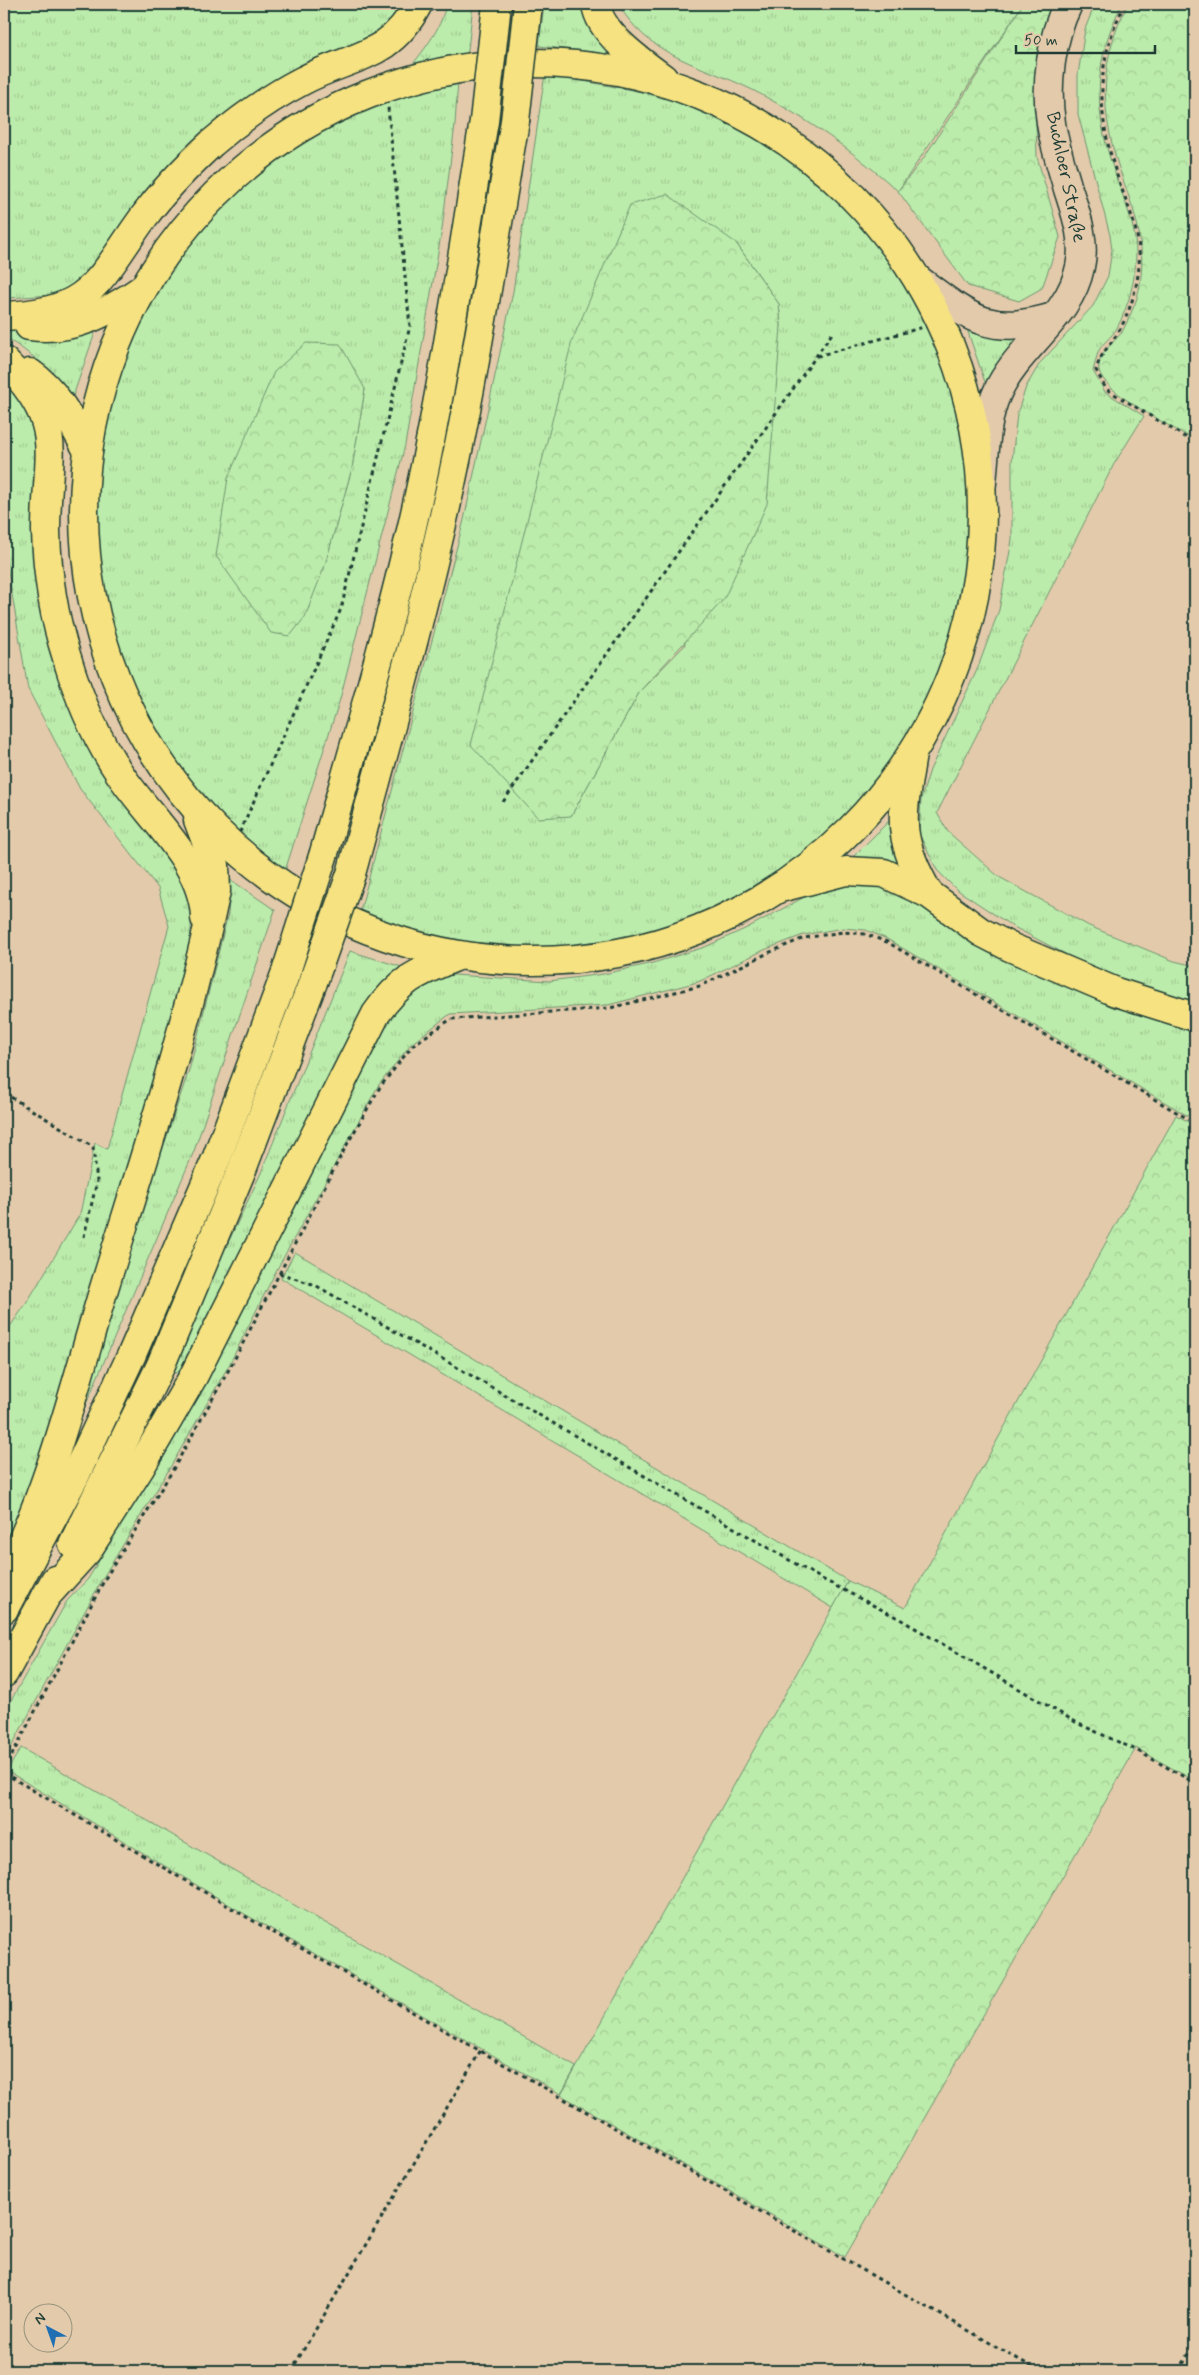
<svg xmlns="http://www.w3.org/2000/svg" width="1199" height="2375" font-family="Mynerve,sans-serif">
	<defs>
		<pattern id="grass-tufts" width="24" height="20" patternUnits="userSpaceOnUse" patternTransform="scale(1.25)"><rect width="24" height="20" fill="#bcecab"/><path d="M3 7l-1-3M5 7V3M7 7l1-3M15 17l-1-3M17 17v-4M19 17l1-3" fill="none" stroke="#a1cb94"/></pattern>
		<pattern id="forest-crowns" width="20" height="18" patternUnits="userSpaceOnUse" patternTransform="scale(1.25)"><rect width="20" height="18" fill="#bcecab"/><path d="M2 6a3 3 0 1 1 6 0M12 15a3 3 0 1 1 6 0" fill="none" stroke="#a1cb94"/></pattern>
	</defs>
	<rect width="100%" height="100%" fill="#e3caab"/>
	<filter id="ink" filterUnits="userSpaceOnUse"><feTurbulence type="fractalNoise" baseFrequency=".02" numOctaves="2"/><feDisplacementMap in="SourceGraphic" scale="10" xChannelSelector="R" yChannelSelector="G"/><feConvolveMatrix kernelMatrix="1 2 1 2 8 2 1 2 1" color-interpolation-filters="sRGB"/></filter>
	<g filter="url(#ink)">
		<g fill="url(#grass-tufts)" stroke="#6e9470" fill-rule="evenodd">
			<polygon points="4,4 403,4 398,13 380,29 352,46 301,69 74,287 51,295 8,298 4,296"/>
			<path d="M446 4H473L467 59 437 63 406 73C422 52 441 31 446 4Z"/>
			<polygon points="544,4 587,4 618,55 539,46"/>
			<path d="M618 4H1023L898 191C862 159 825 131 782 106 769 99 756 91 742 85 692 62 649 55 618 4Z"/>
			<path d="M1095 4H1122C1091 64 1094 117 1117 179 1125 202 1136 228 1136 252 1136 278 1129 305 1117 328 1112 337 1102 343 1098 352 1096 358 1095 365 1093 371L1105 392 1144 416 1114 464 937 813 948 832 999 877 1089 926 1174 961 1195 966V1007L1119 982 1012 926 956 889 937 870 919 834 921 799 930 770 977 670 999 610 1012 540V461L1017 414 1026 387 1040 363 1093 306 1108 276 1112 250 1110 235 1078 114V75L1085 29Z"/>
			<path d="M545 74 659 95 704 111 752 135 792 159 860 218 906 283 950 380 962 440 969 496 964 599 947 660 903 748 873 787 826 839 781 874 737 900 647 938 549 950H498L454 944 403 933 358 919 464 520 513 292ZM736 243 779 304 781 326 684 646 640 691 571 816Z"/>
			<path d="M458 81 455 124 442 229 405 445 340 699 283 877C245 843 203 808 173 766 154 739 139 708 126 678 105 631 95 577 93 526 86 363 173 217 312 135 331 124 351 112 372 104 400 93 429 87 458 81ZM365 389 352 468 325 565Z"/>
			<path d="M98 324 72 399C53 372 32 353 4 337V327L26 333Z"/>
			<polygon points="967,329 1028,331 986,385"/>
			<polygon points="4,378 37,418 49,615 177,859 191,904 191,965 49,1439 4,1553 4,1335 26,1304 80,1214 95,1143 107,1149 169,926 158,888 80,789 28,689 4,547"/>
			<polygon points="892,818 901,869 849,861"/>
			<polygon points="863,876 1195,1027 1195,1120 887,939 866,930 843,928 803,935 764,950 698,982 608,1005 450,1014 411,1044 378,1086 276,1271 229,1365 168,1471 104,1576 4,1760 4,1713 67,1601 88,1579 152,1473 387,1023 406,995 427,980 453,975 549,981 604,974 653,963 705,947 747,928 810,894"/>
			<polygon points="231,880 275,910 194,1151 80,1418 112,1299 190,1067 228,914"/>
			<polygon points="350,951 408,969 181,1375 168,1369 261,1173"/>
			<polygon points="295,1252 848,1581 833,1608 281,1278"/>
			<polygon points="21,1748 576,2067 561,2094 243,1913 7,1771"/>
		</g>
		<g fill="url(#forest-crowns)" stroke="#6e9470">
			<polygon points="1023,4 1051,4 1035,84 1037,157 1060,237 1042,288 1019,301 968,286 898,191 923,159"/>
			<path d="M1128 4H1195V440C1174 428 1103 393 1099 370 1097 354 1114 343 1122 332 1127 323 1131 313 1135 304 1141 287 1143 266 1141 248 1139 220 1128 195 1119 168 1100 110 1099 59 1128 4Z"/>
			<polygon points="667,194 736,243 779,304 781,326 767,504 724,599 640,691 571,816 538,818 471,745 572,341 630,205"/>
			<polygon points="306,343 340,344 365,389 352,468 325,565 305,617 290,636 271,633 216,556 228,478 274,372"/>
			<polygon points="1176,1115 1195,1125 1195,1781 1136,1748 845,2257 561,2095 848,1581 905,1608"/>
		</g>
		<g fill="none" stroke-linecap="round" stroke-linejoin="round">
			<defs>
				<g id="secondary">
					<path d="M920 281C971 319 989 336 1054 317"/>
					<path d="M982 483C985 455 985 418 997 393 1017 347 1070 318 1080 267 1086 241 1076 214 1068 189 1062 167 1054 145 1051 123 1045 85 1051 38 1068 4"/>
				</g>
				<g id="primary">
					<path d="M912 754C902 817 895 836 929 894"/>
					<polyline points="780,888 846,871 884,873 929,894 981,932 1010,947 1116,992 1195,1017"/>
				</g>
				<g id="highway">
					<path d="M596 4C599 33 641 62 663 78"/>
					<circle cx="533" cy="512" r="449"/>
					<path d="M4 316C91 313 97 282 143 218 163 191 187 166 212 143 240 119 269 98 302 81 351 55 390 59 418 4"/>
					<path d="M29 326C73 332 107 313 142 289"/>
					<path d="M4 361C68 425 46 452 46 531 47 573 54 618 67 658 79 699 96 738 120 774 150 819 204 863 205 918"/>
					<path d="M30 373C58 392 72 423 88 451"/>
					<path d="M324 853C355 743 388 633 413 522 443 390 462 255 484 121"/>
					<path d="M351 874C381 762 413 650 439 537 472 400 491 259 515 121"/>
					<polyline points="73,1544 160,1367 243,1167 313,982"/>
					<path d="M4 1580C50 1488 73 1393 102 1295 143 1161 187 1028 216 891L215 865 198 820"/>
					<path d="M47 1595 87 1551 140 1468 193 1377 376 1014C401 978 419 972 458 956"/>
					<polyline points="4,1609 74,1478 132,1354 217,1157 286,972"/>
					<polyline points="4,1673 55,1580"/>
				</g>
			</defs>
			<use href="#secondary" stroke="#1f3d34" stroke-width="31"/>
			<use href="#primary" stroke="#1f3d34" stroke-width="31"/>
			<use href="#highway" stroke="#1f3d34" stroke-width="31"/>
			<g stroke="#1f3d34" stroke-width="3" stroke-dasharray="4 4" stroke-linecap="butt">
				<path d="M1125 4C1097 58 1096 107 1114 166 1122 194 1137 221 1139 250 1141 276 1132 308 1119 331 1110 346 1101 352 1096 370L1106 389 1195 443"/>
				<polyline points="817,356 939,323"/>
				<polyline points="503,802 833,332"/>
				<polyline points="233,847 341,609 410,326 386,88"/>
				<polyline points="4,1093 93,1147 97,1181 83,1241"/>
				<polyline points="279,1273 315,1285 822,1579 898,1618 1079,1724 1136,1750 1195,1783"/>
				<polyline points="4,1770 106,1577 171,1473 232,1364 345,1148 380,1087 413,1045 451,1019 610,1008 700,986 768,953 804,938 843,932 865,934 887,942 1195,1123"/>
				<polyline points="4,1773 243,1915 1039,2371"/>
				<polyline points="291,2371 481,2050"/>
				<polyline points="1179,2371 1195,2343"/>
			</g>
			<use href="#secondary" stroke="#e3caab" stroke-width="28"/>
			<use href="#primary" stroke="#f6e281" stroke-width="28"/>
			<use href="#highway" stroke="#f6e281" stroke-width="28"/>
			<defs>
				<g id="highway-bridge">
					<polyline points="484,121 497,4"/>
					<polyline points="515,121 528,4"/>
					<polyline points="286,972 324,853"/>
					<polyline points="313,982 351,874"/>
				</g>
			</defs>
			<use href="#highway-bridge" stroke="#1f3d34" stroke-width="31" stroke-linecap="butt"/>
			<use href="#highway-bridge" stroke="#f6e281" stroke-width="28"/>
		</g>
	</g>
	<g text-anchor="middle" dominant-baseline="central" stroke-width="4.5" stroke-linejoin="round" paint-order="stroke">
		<g font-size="19" fill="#1f3d34" stroke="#e3caab">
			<text transform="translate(1066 177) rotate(78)">Buchloer Straße</text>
		</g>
	</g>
	<rect width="1199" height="2375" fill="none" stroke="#e3caab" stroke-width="20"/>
	<rect x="10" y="10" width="1179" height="2355" fill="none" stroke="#1f3d34" stroke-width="2" filter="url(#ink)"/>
	<g transform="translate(48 2328) rotate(319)"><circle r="24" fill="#e3caab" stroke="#95927b"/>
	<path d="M0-4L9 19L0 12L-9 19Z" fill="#1f6fb2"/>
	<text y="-8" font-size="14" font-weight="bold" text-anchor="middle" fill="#1f3d34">N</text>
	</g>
	<path d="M1016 45v8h139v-8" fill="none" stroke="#1f3d34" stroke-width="2.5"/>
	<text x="1024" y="45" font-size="15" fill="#1f3d34" stroke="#e3caab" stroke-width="4" paint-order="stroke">50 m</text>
</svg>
